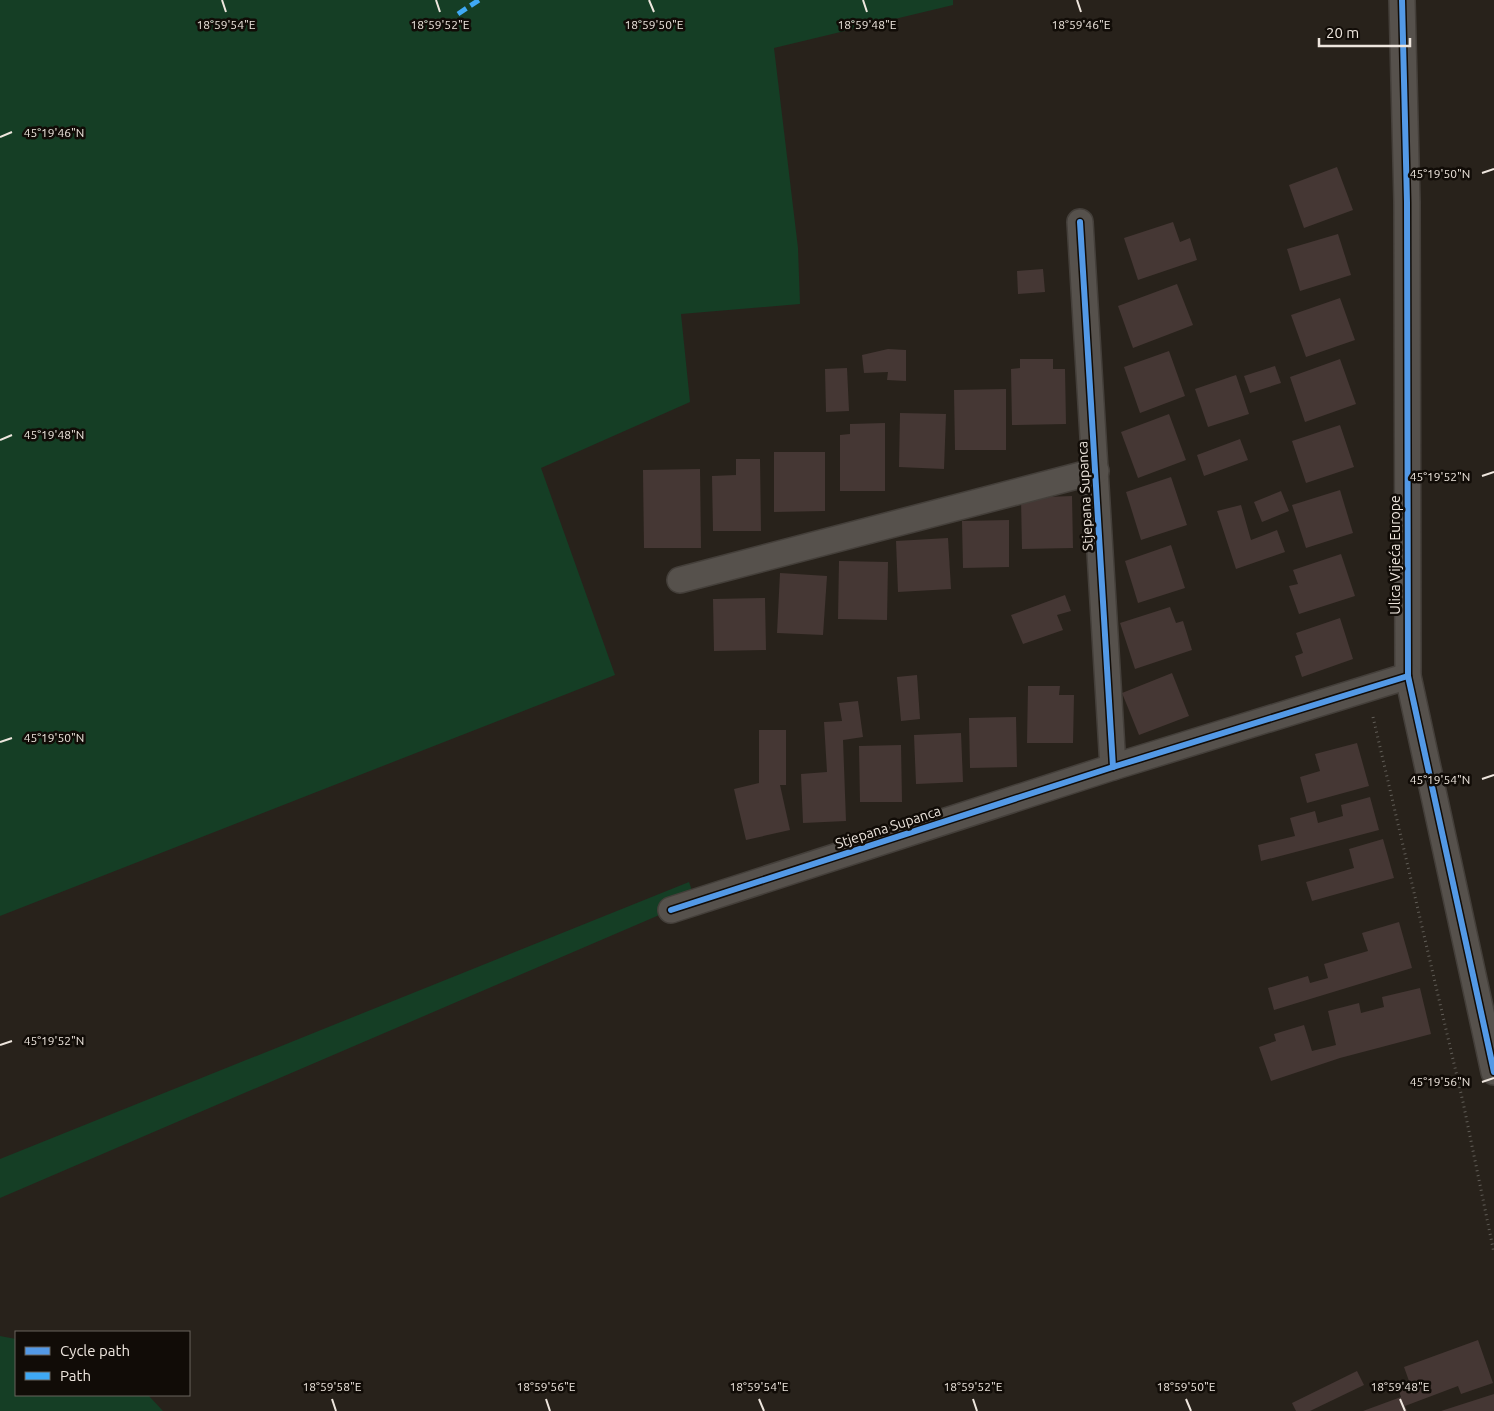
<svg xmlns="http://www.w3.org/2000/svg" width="1494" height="1411" font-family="Ubuntu,sans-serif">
	<rect width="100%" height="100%" fill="#28221b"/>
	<g fill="#153e25">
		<polygon points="0,0 953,0 953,5 774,48 798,248 800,304 681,314 690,402 541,468 615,675 0,916"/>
		<polygon points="689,882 696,902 671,910 0,1198 0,1159"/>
		<polygon points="0,1336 16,1339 16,1395 148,1395 163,1411 0,1411"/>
	</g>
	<g fill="#453734">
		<polygon points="1337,167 1353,210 1304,228 1289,185"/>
		<polygon points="1173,222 1180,242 1190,238 1197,260 1138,280 1124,238"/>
		<polygon points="1338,234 1351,275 1300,291 1287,249"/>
		<polygon points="1043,269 1045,292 1018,294 1017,271"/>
		<polygon points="1177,284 1193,325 1133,348 1118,306"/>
		<polygon points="1340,298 1355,340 1306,357 1291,315"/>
		<polygon points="888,349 906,350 906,381 887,380 888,372 864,373 862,355"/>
		<polygon points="1169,351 1185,396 1140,413 1124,367"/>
		<polygon points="1020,359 1053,359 1053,369 1065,369 1066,424 1012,425 1011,369 1020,368"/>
		<polygon points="1340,359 1356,404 1305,422 1290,377"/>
		<polygon points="1275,366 1281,383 1250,393 1244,376"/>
		<polygon points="847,368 849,411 826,412 825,369"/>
		<polygon points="1236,375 1249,414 1208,427 1195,389"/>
		<polygon points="1006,389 1006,450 955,450 954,390"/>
		<polygon points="900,413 946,414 944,469 899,467"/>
		<polygon points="1169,414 1186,460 1138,478 1121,432"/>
		<polygon points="885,423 885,491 840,491 840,435 850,434 850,424"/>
		<polygon points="1340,425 1354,467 1306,483 1292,441"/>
		<polygon points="1240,439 1248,460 1204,476 1197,455"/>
		<polygon points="774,452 825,452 825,511 774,512"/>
		<polygon points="736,459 760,459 761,531 713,531 712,476 736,475"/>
		<polygon points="700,469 701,548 644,548 643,470"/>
		<polygon points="1171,477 1187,525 1141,540 1126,492"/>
		<polygon points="1340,490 1353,533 1306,548 1292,505"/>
		<polygon points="1281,491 1289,511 1262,522 1254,502"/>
		<polygon points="1072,496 1073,548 1022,549 1021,498"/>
		<polygon points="1241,505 1251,540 1277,530 1285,552 1236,569 1217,511"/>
		<polygon points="1009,520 1009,567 963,568 962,521"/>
		<polygon points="948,538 951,589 898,592 896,541"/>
		<polygon points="1171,545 1185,588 1138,603 1125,561"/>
		<polygon points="1341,554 1355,596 1299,614 1289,586 1298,584 1293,570"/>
		<polygon points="839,561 888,562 887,620 838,619"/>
		<polygon points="780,573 827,576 823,635 777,633"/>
		<polygon points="1065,595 1071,611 1057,615 1063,630 1023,644 1011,615"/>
		<polygon points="765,598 766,650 714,651 713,599"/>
		<polygon points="1170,607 1176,623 1183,621 1192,650 1135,669 1120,623"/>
		<polygon points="1340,618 1353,659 1302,677 1295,656 1303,653 1296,633"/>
		<polygon points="1172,673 1189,716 1139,735 1122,693"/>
		<polygon points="917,675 920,719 901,721 897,677"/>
		<polygon points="1028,686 1060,686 1059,695 1074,695 1073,743 1027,743"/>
		<polygon points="858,701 863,737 843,740 846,821 803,823 801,774 827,772 824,722 842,721 839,703"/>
		<polygon points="1016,717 1017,767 970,768 969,718"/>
		<polygon points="759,730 786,730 786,785 780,785 790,830 746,840 734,789 759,783"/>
		<polygon points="961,733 963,782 916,784 914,735"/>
		<polygon points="1357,743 1369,786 1307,803 1300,777 1320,771 1315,754"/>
		<polygon points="901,745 902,802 860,802 859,746"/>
		<polygon points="1370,797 1379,830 1261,861 1258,845 1295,836 1290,818 1315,811 1318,823 1343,816 1341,805"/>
		<polygon points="1383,839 1394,878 1312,901 1306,882 1354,868 1349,849"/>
		<polygon points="1399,922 1412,968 1274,1010 1268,988 1308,976 1310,983 1328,978 1324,964 1368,951 1362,933"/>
		<polygon points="1420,988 1431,1034 1340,1058 1271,1081 1259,1047 1276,1041 1274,1034 1304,1025 1312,1051 1336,1045 1328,1011 1359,1003 1361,1013 1384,1007 1382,997"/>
		<polygon points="1478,1340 1493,1383 1461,1394 1458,1386 1405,1406 1407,1411 1363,1411 1401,1397 1397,1385 1409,1381 1404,1367"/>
		<polygon points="1357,1371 1364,1385 1310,1411 1296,1411 1292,1403"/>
		<polygon points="1494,1394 1494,1411 1441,1411"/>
	</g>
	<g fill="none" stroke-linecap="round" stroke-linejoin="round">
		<defs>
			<g id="street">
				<polyline points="1402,0 1407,202 1408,676 1494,1072"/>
				<polyline points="1080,222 1113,767"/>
				<polyline points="680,580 1096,471"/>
				<polyline points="671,910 1113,767 1408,676"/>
			</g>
		</defs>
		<use href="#street" stroke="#443f3a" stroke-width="28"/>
		<polyline stroke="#615d57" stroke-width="3" stroke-dasharray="1 4" stroke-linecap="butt" points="1373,717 1463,1102 1494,1253"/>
		<use href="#street" stroke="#56514c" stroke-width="25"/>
		<polyline stroke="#3fa9f5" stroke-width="5" stroke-dasharray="10 5" stroke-linecap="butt" points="458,14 479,0"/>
		<defs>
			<g id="cycleway">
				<polyline points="1402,0 1407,202 1408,676 1494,1072"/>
				<polyline points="1080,222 1113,767"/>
				<polyline points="671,910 1113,767 1408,676"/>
			</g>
		</defs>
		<use href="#cycleway" stroke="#110c07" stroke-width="9"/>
		<use href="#cycleway" stroke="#5399e6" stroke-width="6"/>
	</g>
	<path fill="none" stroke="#eee6de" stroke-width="2" d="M222 0 226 12M436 0 440 12M649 0 654 12M863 0 867 12M1077 0 1081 12M0 137 12 132M1482 173 1494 169M0 440 12 435M1482 476 1494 472M0 742 12 738M1482 779 1494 775M0 1045 12 1041M1482 1082 1494 1078M332 1399 336 1411M546 1399 550 1411M759 1399 764 1411M973 1399 977 1411M1186 1399 1191 1411M1400 1399 1405 1411"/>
	<g text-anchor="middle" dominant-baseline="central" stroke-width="5" stroke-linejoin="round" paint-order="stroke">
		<g font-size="14" fill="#eee6de" stroke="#110c07">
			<text transform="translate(1085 496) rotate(-93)">Stjepana Supanca</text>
			<text transform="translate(1395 555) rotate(-90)">Ulica Vijeća Europe</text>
			<text transform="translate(888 827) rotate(-18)">Stjepana Supanca</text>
		</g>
	</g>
	<g font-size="12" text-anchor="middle" fill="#eee6de" stroke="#110c07" stroke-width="5" stroke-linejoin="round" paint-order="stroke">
		<text x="226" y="29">18°59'54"E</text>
		<text x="440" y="29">18°59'52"E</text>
		<text x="654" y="29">18°59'50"E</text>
		<text x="867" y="29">18°59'48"E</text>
		<text x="1081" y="29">18°59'46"E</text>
		<text x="54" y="137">45°19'46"N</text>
		<text x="1440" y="178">45°19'50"N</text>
		<text x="54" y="439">45°19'48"N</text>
		<text x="1440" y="481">45°19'52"N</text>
		<text x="54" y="742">45°19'50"N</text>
		<text x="1440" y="784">45°19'54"N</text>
		<text x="54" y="1045">45°19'52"N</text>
		<text x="1440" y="1086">45°19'56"N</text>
		<text x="332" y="1391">18°59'58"E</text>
		<text x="546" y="1391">18°59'56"E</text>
		<text x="759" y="1391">18°59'54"E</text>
		<text x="973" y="1391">18°59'52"E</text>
		<text x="1186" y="1391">18°59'50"E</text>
		<text x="1400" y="1391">18°59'48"E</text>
	</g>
	<rect x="15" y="1331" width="175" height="65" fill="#110c07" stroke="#69635d"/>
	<rect x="25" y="1347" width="25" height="8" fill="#5399e6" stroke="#69635d"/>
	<text x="60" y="1356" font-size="15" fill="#eee6de">Cycle path</text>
	<rect x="25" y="1372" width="25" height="8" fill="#3fa9f5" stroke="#69635d"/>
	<text x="60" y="1381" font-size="15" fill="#eee6de">Path</text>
	<path d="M1319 38v8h91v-8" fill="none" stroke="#eee6de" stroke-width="2.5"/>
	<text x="1326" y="38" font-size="15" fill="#eee6de" stroke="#110c07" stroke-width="4" paint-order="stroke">20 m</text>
</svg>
